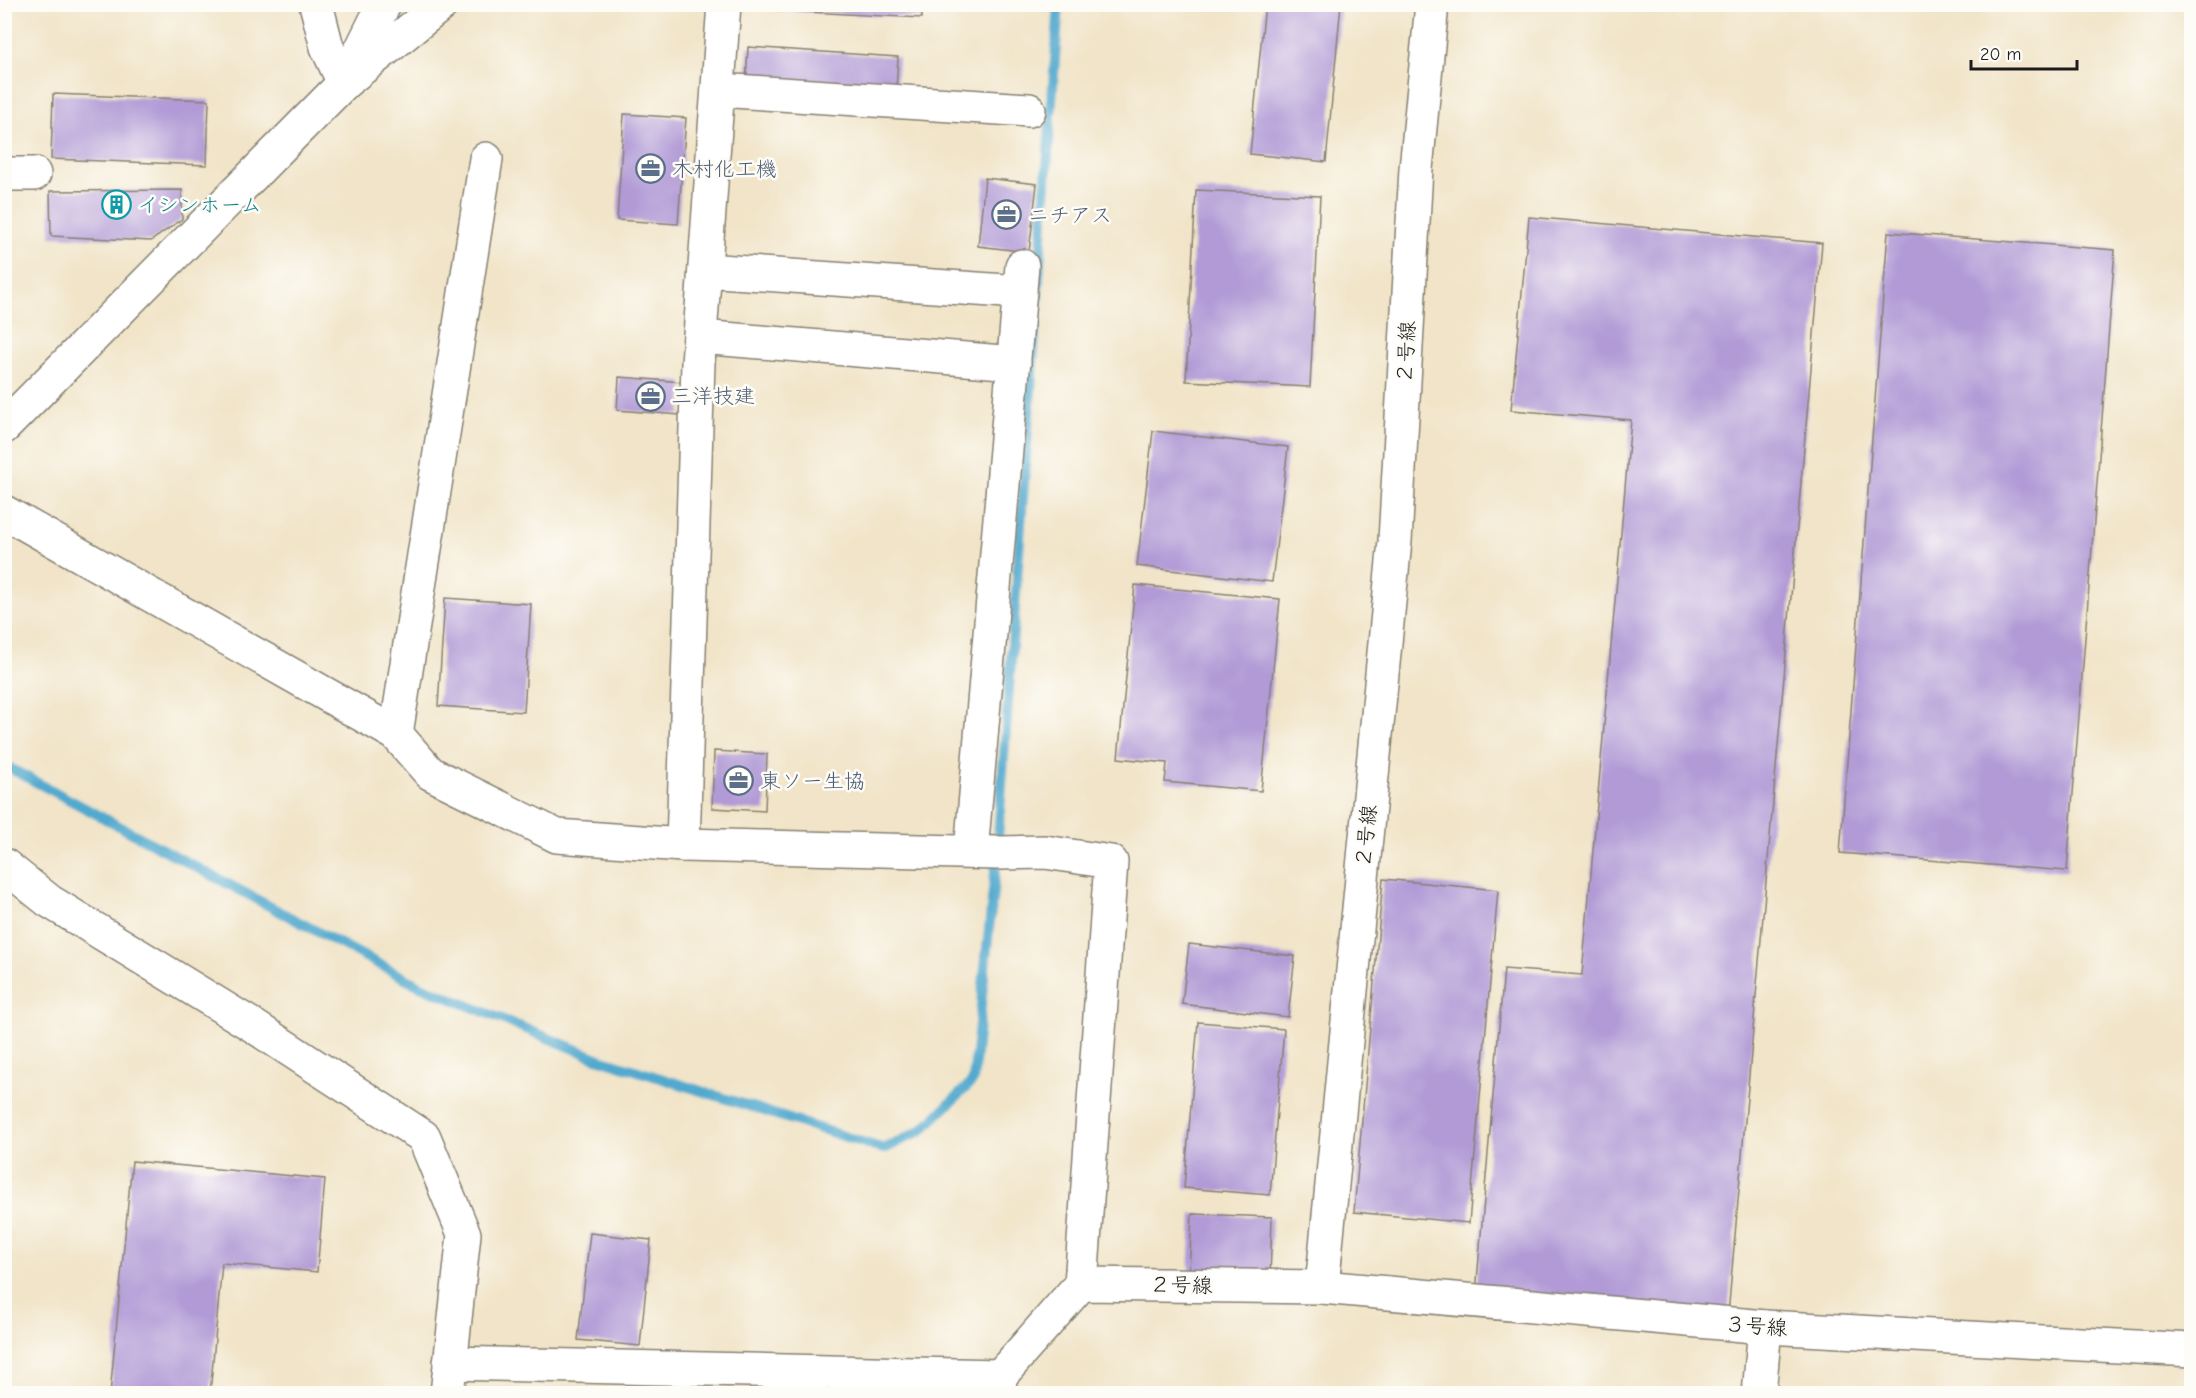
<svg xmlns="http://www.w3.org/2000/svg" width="2196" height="1398" font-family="'Comic Neue','Klee One',sans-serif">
	<rect width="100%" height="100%" fill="#fdfcf7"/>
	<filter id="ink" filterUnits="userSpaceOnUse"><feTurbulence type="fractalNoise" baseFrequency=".0167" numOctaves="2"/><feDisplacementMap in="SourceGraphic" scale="12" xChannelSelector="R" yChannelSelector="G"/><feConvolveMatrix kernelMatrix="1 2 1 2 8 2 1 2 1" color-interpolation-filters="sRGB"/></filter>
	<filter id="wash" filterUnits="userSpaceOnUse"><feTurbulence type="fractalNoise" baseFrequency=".008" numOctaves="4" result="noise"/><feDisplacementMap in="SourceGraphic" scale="24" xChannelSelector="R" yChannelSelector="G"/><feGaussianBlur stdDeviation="1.35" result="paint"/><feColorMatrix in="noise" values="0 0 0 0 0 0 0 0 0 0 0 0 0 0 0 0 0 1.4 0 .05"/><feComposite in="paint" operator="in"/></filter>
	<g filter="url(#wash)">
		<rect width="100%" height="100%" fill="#f1e4c8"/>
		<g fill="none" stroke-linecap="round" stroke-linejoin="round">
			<polyline stroke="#51a9ce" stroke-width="10" points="4,765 418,985 597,1058 884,1149 922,1130 973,1081 997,853 1059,4"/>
		</g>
		<g id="blocks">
			<g fill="#b19ad6">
				<polygon points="1265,4 1341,4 1326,162 1250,154"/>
				<polygon points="752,5 922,5 922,18 752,9"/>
				<polygon points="748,47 898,57 895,109 745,100"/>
				<polygon points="53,94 209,100 207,165 51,159"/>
				<polygon points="624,114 686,118 678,224 617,220"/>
				<polygon points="985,178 1037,184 1029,252 978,246"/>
				<polygon points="182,190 182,219 151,241 51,236 50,191"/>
				<polygon points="1196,190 1320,196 1310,387 1186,381"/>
				<polygon points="1529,217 1822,243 1728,1315 1476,1292 1504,969 1582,975 1631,420 1511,410"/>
				<polygon points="1888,232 2115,250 2067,871 1840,853"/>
				<polygon points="619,377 683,382 680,415 617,410"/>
				<polygon points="1153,431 1288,447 1272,582 1137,566"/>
				<polygon points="1135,585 1280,599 1261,791 1165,782 1167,763 1118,758"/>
				<polygon points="445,598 531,604 524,712 438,706"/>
				<polygon points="714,751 767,754 765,811 712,808"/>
				<polygon points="1383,879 1498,890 1469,1223 1354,1212"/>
				<polygon points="1189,944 1295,956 1288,1017 1182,1004"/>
				<polygon points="1198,1022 1284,1029 1270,1195 1184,1188"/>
				<polygon points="132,1161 325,1179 317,1272 222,1263 210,1394 110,1394"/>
				<polygon points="1192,1214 1272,1217 1270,1279 1189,1275"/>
				<polygon points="590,1233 651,1240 640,1346 578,1340"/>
			</g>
		</g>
	</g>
	<g filter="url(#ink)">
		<use href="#blocks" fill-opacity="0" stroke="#868072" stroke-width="1.5"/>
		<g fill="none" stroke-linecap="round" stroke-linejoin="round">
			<defs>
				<g id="minor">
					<polyline points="316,4 327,47 344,83"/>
					<polyline points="349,74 384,4"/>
					<polyline points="718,90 1029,110"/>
					<polyline points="4,174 34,174"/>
					<polyline points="705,270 1020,292"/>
					<polyline points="700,337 1014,363"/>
					<polyline points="4,427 344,83 442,4"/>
					<polyline points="4,512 396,734 430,773 557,836 683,845 997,853 1045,852 1111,862 1081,1284"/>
					<polyline points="396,734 486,159"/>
					<polyline points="683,845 698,363 724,4"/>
					<polyline points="971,852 1022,266"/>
					<polyline points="4,865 49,901 252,1025 424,1137 464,1234 447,1394"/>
					<polyline points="1322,1287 1765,1327 2192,1350"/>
					<polyline points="450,1363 1000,1376"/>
					<polyline points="999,1394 1000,1376 1081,1284 1322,1287 1395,541 1416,169 1432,4"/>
					<polyline points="1759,1394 1765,1327"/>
				</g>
			</defs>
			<use href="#minor" stroke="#868072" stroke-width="36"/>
			<use href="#minor" stroke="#fff" stroke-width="33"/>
		</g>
	</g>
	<defs>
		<symbol id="office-ring" viewBox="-11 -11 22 22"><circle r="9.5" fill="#fdfcf7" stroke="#5c6f8a" stroke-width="1.5"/><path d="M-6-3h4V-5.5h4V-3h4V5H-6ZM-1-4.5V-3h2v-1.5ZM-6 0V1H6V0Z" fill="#5c6f8a"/></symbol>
		<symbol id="building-ring" viewBox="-11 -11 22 22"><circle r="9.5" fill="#fdfcf7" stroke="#0f9aa8" stroke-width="1.5"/><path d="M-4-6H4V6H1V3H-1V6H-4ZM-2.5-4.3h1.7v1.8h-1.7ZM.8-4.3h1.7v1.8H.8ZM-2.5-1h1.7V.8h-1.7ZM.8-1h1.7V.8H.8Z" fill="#0f9aa8"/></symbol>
	</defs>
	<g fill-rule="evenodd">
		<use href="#office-ring" x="634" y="152" width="33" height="33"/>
		<use href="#building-ring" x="100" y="188" width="33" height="33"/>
		<use href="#office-ring" x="990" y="198" width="33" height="33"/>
		<use href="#office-ring" x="634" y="380" width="33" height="33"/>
		<use href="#office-ring" x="722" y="764" width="33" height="33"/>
	</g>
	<g text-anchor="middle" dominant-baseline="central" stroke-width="5" stroke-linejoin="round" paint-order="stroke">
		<g font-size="21" fill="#4e5e75" stroke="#fdfcf7" text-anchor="start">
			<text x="672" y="169">木村化工機</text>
			<text x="1028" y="215">ニチアス</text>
			<text x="671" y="396">三洋技建</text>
			<text x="760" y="781">東ソー生協</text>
		</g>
		<g font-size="21" fill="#0d838f" stroke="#fdfcf7" text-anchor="start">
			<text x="137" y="205">イシンホーム</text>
		</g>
		<g font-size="21" fill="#1c1c1c" stroke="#fdfcf7">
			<text transform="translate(1406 352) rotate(-87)">２号線</text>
			<text transform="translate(1366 836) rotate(-84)">２号線</text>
			<text transform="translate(1181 1285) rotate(1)">２号線</text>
			<text transform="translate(1756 1326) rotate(4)">３号線</text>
		</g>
	</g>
	<rect width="2196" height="1398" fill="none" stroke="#fdfcf7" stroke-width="24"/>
	<path d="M1971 60v9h106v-9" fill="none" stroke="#1c1c1c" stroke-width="3"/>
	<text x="1980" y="60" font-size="18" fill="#1c1c1c" stroke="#fdfcf7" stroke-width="4.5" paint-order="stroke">20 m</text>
</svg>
